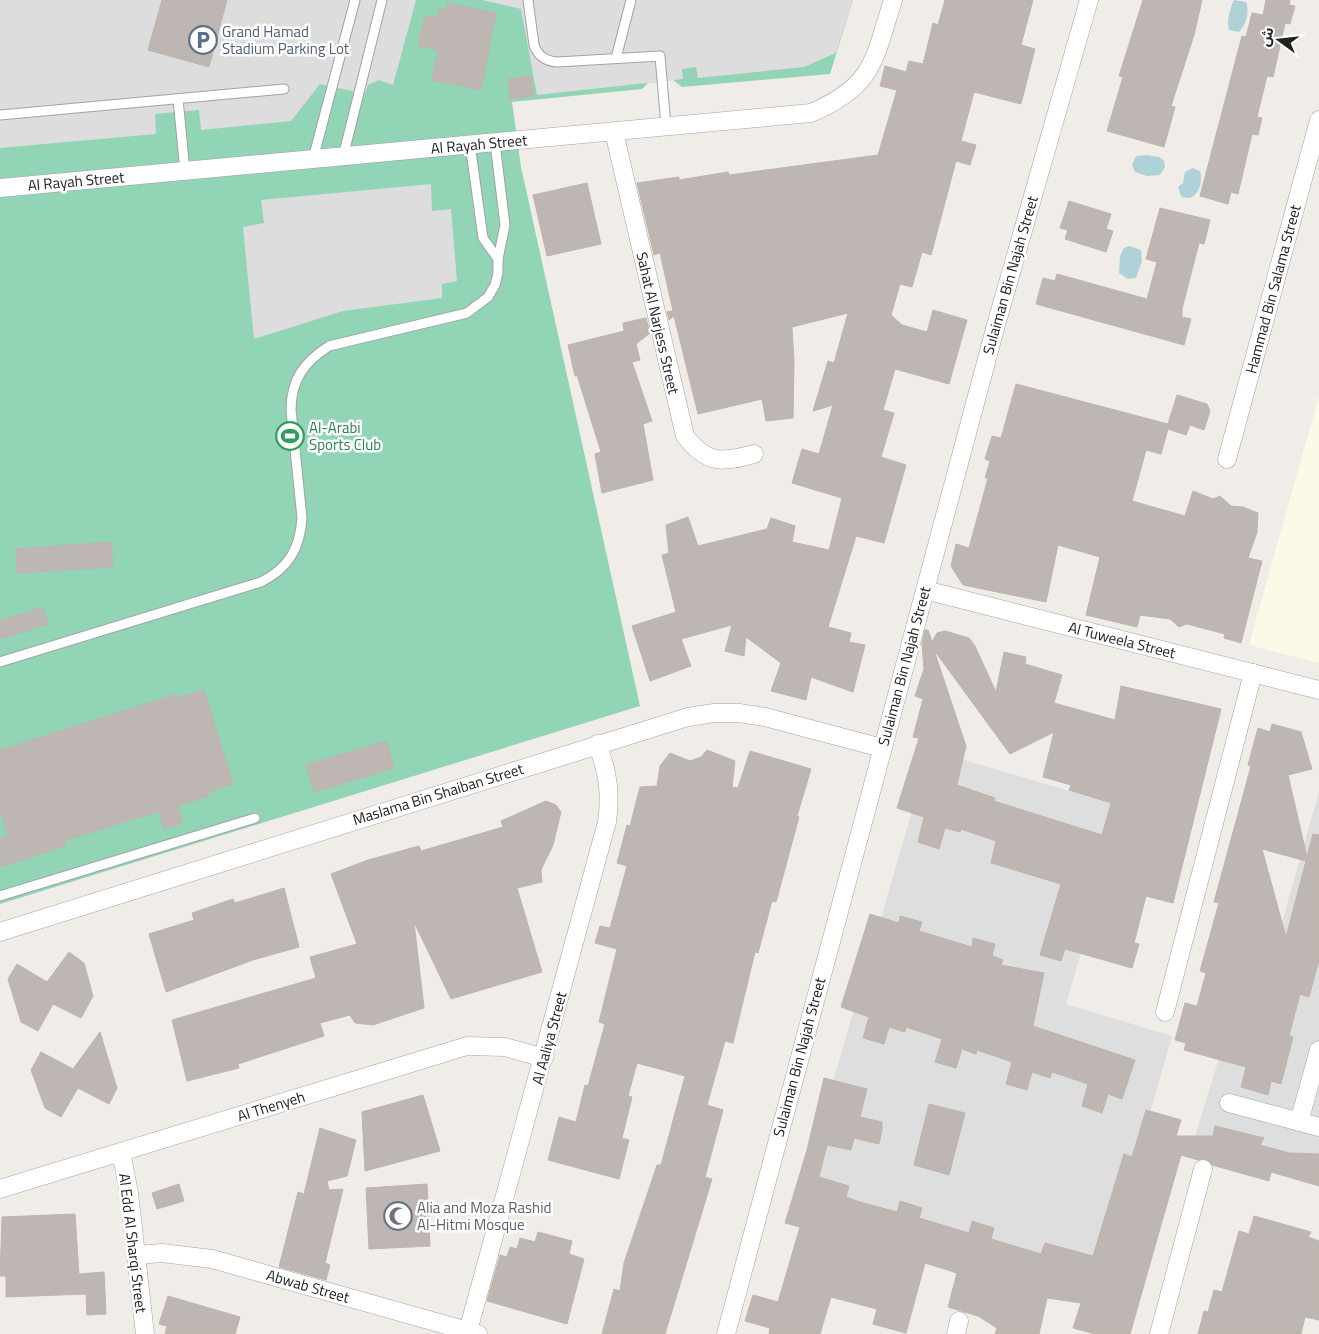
<svg xmlns="http://www.w3.org/2000/svg" width="1319" height="1334" font-family="'Titillium Web','Noto Sans Arabic',sans-serif">
	<rect width="100%" height="100%" fill="#f0ede9"/>
	<g fill="#dfdede">
		<polygon points="930,750 1124,807 1066,1004 1172,1036 1100,1287 798,1201"/>
		<polygon points="1319,791 1319,1184 1195,1136 1220,1055 1243,1061"/>
	</g>
	<polygon fill="#fbfae6" points="1319,396 1319,663 1249,645"/>
	<polygon fill="#91d4b6" points="0,0 853,0 830,74 682,87 673,80 648,83 642,89 512,102 521,167 640,706 0,904"/>
	<g fill="#ddd">
		<polygon points="0,0 416,0 393,85 379,80 368,85 365,94 320,84 291,121 201,130 199,110 155,114 156,134 0,148"/>
		<polygon points="482,0 853,0 836,53 804,67 698,78 696,67 682,69 683,79 537,95 521,9"/>
		<polygon points="431,184 432,211 451,209 457,281 442,284 442,298 343,311 254,339 243,227 264,223 261,200"/>
	</g>
	<g fill="#afd1d8">
		<path d="M1234 0 1246 2C1250 12 1246 24 1239 32L1229 30C1226 22 1230 8 1234 0Z"/>
		<polygon points="1147,155 1159,157 1164,161 1165,167 1160,175 1147,176 1135,172 1132,165 1136,156"/>
		<path d="M1193 168 1200 171C1204 183 1196 205 1181 196L1178 187 1183 183 1185 172Z"/>
		<polygon points="1129,246 1141,250 1142,261 1136,278 1128,279 1119,273 1120,256 1124,248"/>
	</g>
	<g fill="#bdb6b2" stroke="#c0b4ad" fill-rule="evenodd">
		<polygon points="162,0 227,0 209,67 148,50"/>
		<polygon points="945,0 1033,0 1021,45 1035,49 1021,104 974,92 961,141 976,145 970,165 956,161 931,255 922,252 912,287 900,284 891,315 902,325 927,332 933,310 967,320 949,384 895,369 883,410 894,413 881,457 906,465 884,543 856,536 828,627 851,633 849,642 865,645 853,692 811,677 806,700 771,691 781,663 746,637 744,656 725,651 732,625 681,639 691,666 650,681 632,626 676,612 662,555 669,553 666,525 688,517 698,546 767,529 771,518 795,526 792,542 829,550 842,498 792,483 802,449 819,454 833,405 813,411 828,361 834,363 848,313 792,327 794,361 793,418 766,421 762,399 698,414 674,316 669,320 667,312 673,311 660,253 654,255 637,183 679,177 679,180 728,172 729,175 878,155 897,90 880,86 885,66 906,72 909,61 923,64 933,23 938,25"/>
		<polygon points="1143,0 1202,0 1194,35 1171,106 1175,107 1164,147 1107,131 1123,77 1119,76"/>
		<polygon points="1266,0 1290,0 1289,5 1295,6 1290,24 1285,23 1273,77 1267,76 1257,117 1262,118 1258,135 1252,134 1238,194 1231,192 1228,204 1200,196 1242,36 1246,37 1252,13 1263,15"/>
		<polygon points="447,3 496,13 481,90 432,80 438,50 418,46 425,16 437,18 439,8 446,9"/>
		<polygon points="531,76 534,96 510,99 508,79"/>
		<polygon points="587,183 601,244 547,256 533,195"/>
		<polygon points="1069,201 1111,214 1106,229 1113,231 1106,252 1065,239 1068,230 1060,228"/>
		<polygon points="1160,208 1210,220 1204,244 1199,243 1182,309 1182,317 1191,319 1184,345 1036,304 1043,278 1055,281 1057,274 1147,299 1157,262 1146,259"/>
		<polygon points="646,318 650,333 636,344 640,360 632,362 652,421 643,424 653,480 602,493 595,454 601,452 577,375 575,376 568,345 624,331 623,323"/>
		<polygon points="1016,384 1168,424 1177,395 1207,404 1210,411 1204,430 1190,425 1186,435 1168,429 1161,454 1146,450 1132,501 1185,516 1193,491 1213,499 1220,496 1231,506 1243,507 1258,513 1257,532 1248,558 1262,561 1241,643 1224,638 1225,634 1187,624 1179,627 1170,619 1140,615 1137,627 1086,615 1100,557 1058,545 1046,602 963,585 951,566 956,544 969,548 988,478 985,478 990,461 985,459 992,436 1001,438"/>
		<polygon points="111,542 113,567 17,573 16,549"/>
		<polygon points="43,607 48,624 0,639 0,621"/>
		<path d="M925 630H928L932 642 937 633 945 631 969 638 975 646 996 692 1004 652 1026 657 1025 664 1062 675 1054 703 1115 720 1121 686 1221 709 1173 903 1146 896 1134 943 1139 944 1132 968 1065 949 1061 961 1040 955 1061 884 991 863 996 841 961 829 960 832 945 828 939 849 918 842 924 817 897 808 919 738 913 737 923 699 915 696 924 669 922 643ZM934 650 1010 754 1054 732 1043 777 1071 785 1069 790 1111 803 1102 835 994 801 995 798 957 785 966 746Z"/>
		<polygon points="204,690 233,784 207,792 209,796 177,806 183,823 164,829 159,811 64,841 65,846 0,867 0,838 8,836 0,810 0,750 177,694 178,698"/>
		<path d="M1272 724 1301 732 1312 769 1288 775 1307 857 1313 834 1319 835V960L1309 997 1300 994 1289 1036 1293 1037 1281 1084 1271 1081 1268 1095 1241 1087 1246 1067 1184 1050 1186 1043 1175 1040 1185 1003 1197 1006 1206 973 1200 971 1219 903 1214 902 1251 766 1248 765 1258 728 1270 732ZM1262 849 1306 861 1286 937Z"/>
		<polygon points="386,741 394,768 314,792 306,765"/>
		<polygon points="707,750 735,761 732,787 738,788 750,751 811,769 797,816 799,817 776,902 772,901 758,953 755,952 733,1043 725,1041 707,1105 723,1110 705,1177 712,1179 665,1334 602,1334 614,1289 620,1291 624,1263 657,1165 661,1165 685,1076 637,1063 628,1096 632,1097 622,1138 629,1140 619,1179 548,1160 559,1117 576,1122 585,1085 588,1086 605,1024 599,1022 617,949 595,943 600,926 610,928 627,866 617,863 627,825 630,826 640,787 657,786 660,766 670,753 690,761 701,757"/>
		<polygon points="546,801 556,805 561,812 553,845 541,870 542,882 517,888 542,972 451,999 414,922 424,1008 373,1025 355,1023 350,1015 320,1023 324,1036 238,1064 239,1068 187,1081 172,1020 316,978 310,957 357,944 331,874 368,860 419,846 421,851 503,827 501,821"/>
		<polygon points="284,888 299,947 253,960 166,992 149,934 194,920 192,913 233,899 235,903"/>
		<polygon points="870,914 899,923 900,916 922,922 919,931 972,947 973,938 995,944 992,956 1003,960 1001,965 1044,973 1033,1026 1135,1060 1122,1099 1108,1094 1102,1113 1082,1106 1088,1084 1052,1072 1050,1078 1032,1072 1027,1090 1006,1084 1012,1062 977,1050 976,1054 962,1049 956,1068 935,1062 942,1039 906,1027 905,1032 889,1027 884,1044 863,1038 869,1017 841,1007"/>
		<polygon points="69,952 84,963 93,996 81,1018 53,1004 38,1031 21,1022 8,979 17,964 47,982"/>
		<polygon points="100,1032 117,1088 109,1104 78,1088 61,1117 45,1108 31,1070 41,1052 73,1069"/>
		<polygon points="824,1078 867,1089 860,1117 882,1122 882,1130 879,1144 854,1138 851,1150 827,1145 819,1177 849,1186 846,1197 860,1202 897,1212 900,1201 922,1208 919,1218 969,1233 972,1221 994,1228 991,1239 1041,1254 1045,1243 1093,1256 1124,1154 1132,1157 1146,1110 1181,1120 1176,1136 1213,1136 1215,1126 1264,1138 1260,1145 1289,1153 1319,1154 1319,1186 1271,1172 1269,1181 1212,1165 1206,1159 1198,1160 1181,1155 1130,1334 1095,1334 1073,1328 1081,1303 1047,1298 1039,1334 995,1334 997,1328 978,1316 948,1307 957,1273 925,1263 906,1333 873,1324 877,1309 831,1297 820,1334 769,1334 770,1328 745,1321 753,1295 778,1302 800,1227 785,1223 807,1150"/>
		<polygon points="423,1095 440,1151 365,1171 362,1112"/>
		<polygon points="929,1104 965,1113 949,1175 914,1165"/>
		<polygon points="320,1128 356,1140 347,1176 327,1181 329,1190 343,1189 325,1263 330,1265 326,1280 279,1267 298,1192 304,1194"/>
		<polygon points="179,1184 184,1201 157,1209 152,1193"/>
		<polygon points="427,1184 430,1246 369,1249 366,1188"/>
		<polygon points="75,1214 79,1274 104,1272 106,1314 87,1315 86,1294 6,1297 6,1276 0,1276 2,1217"/>
		<polygon points="1254,1216 1311,1232 1308,1237 1319,1241 1319,1320 1305,1317 1301,1334 1198,1334 1204,1311 1208,1312 1214,1290 1222,1292 1239,1231 1249,1234"/>
		<polygon points="538,1232 572,1241 569,1254 584,1259 567,1324 487,1301 500,1255 507,1257 510,1247 517,1249 520,1238 535,1242"/>
		<polygon points="168,1296 240,1317 235,1334 165,1334 167,1326 159,1324"/>
	</g>
	<g fill="none" stroke-linecap="round" stroke-linejoin="round">
		<defs>
			<g id="lane">
				<path d="M528 0 534 45C538 56 545 61 557 62L660 56 666 126"/>
				<polyline points="616,58 631,0"/>
				<polyline points="178,99 185,171"/>
				<polyline points="0,115 284,89"/>
				<polyline points="470,144 483,238 498,259"/>
				<polyline points="343,157 382,0"/>
				<polyline points="313,159 355,0"/>
				<path d="M0 662 261 582C289 568 300 548 302 518L291 410C291 380 304 362 329 346L467 313 488 297 495 285 498 273V259L505 225 495 143"/>
				<polyline points="0,896 255,818"/>
			</g>
			<g id="street">
				<path d="M614 132 685 436C707 464 721 463 754 454"/>
				<path d="M0 188 811 113C874 86 874 60 893 0"/>
				<polyline points="1227,459 1319,120"/>
				<polyline points="925,590 1319,690"/>
				<polyline points="0,932 688,717 714,713 739,713 765,717 882,748"/>
				<polyline points="1165,1012 1253,673"/>
				<polyline points="1229,1103 1319,1127"/>
				<polyline points="1299,1122 1319,1050"/>
				<polyline points="121,1152 129,1193 145,1334"/>
				<polyline points="0,1189 467,1046 505,1047 544,1058"/>
				<polyline points="136,1255 162,1253 212,1259 478,1334"/>
				<path d="M468 1331 607 822C611 794 608 771 597 744"/>
				<polyline points="726,1334 996,325 1089,0"/>
				<polyline points="956,1334 959,1321"/>
				<polyline points="1159,1334 1203,1169"/>
			</g>
		</defs>
		<use href="#lane" stroke="#a2a2a2" stroke-width="11"/>
		<use href="#street" stroke="#a2a2a2" stroke-width="19"/>
		<use href="#lane" stroke="#fff" stroke-width="9"/>
		<use href="#street" stroke="#fff" stroke-width="18"/>
	</g>
	<defs>
		<symbol id="parking-ring" viewBox="-11 -11 22 22"><circle r="9.5" fill="#fff" stroke="#5c6f8a" stroke-width="1.5"/><path d="M-3.5-5.5H1a3.5 3.5 0 0 1 0 7H-1V5.5H-3.5ZM-1-3.4V-.6H.8a1.4 1.4 0 0 0 0-2.8Z" fill="#5c6f8a"/></symbol>
		<symbol id="stadium-ring" viewBox="-11 -11 22 22"><circle r="9.5" fill="#fff" stroke="#2e9e5b" stroke-width="1.5"/><path d="M0-5a6.5 5 0 1 0 0 10a6.5 5 0 1 0 0-10ZM-3.5-1.8h7v3.6h-7Z" fill="#2e9e5b"/></symbol>
		<symbol id="mosque-ring" viewBox="-11 -11 22 22"><circle r="9.5" fill="#fff" stroke="#6b7280" stroke-width="1.5"/><path d="M3.5-4.9A6 6 0 1 0 3.5 4.9A5 5 0 1 1 3.5-4.9Z" fill="#6b7280"/></symbol>
	</defs>
	<g fill-rule="evenodd">
		<use href="#parking-ring" x="187" y="24" width="32" height="32"/>
		<use href="#stadium-ring" x="274" y="420" width="32" height="32"/>
		<use href="#mosque-ring" x="382" y="1200" width="32" height="32"/>
	</g>
	<g text-anchor="middle" dominant-baseline="central" stroke-width="5" stroke-linejoin="round" paint-order="stroke">
		<g font-size="15" fill="#4e5e75" stroke="#fff" text-anchor="start">
			<text x="222" y="31">Grand Hamad<tspan x="222" dy="17">Stadium Parking Lot</tspan></text>
		</g>
		<g font-size="15" fill="#212121" stroke="#fff">
			<text transform="translate(479 144) rotate(-5)">Al Rayah Street</text>
			<text transform="translate(76 181) rotate(-5)">Al Rayah Street</text>
			<text transform="translate(1010 275) rotate(-74)">Sulaiman Bin Najah Street</text>
			<text transform="translate(1273 289) rotate(-75)">Hammad Bin Salama Street</text>
			<text transform="translate(658 323) rotate(77)">Sahat Al Narjess Street</text>
			<text transform="translate(1122 640) rotate(14)">Al Tuweela Street</text>
			<text transform="translate(904 666) rotate(-75)">Sulaiman Bin Najah Street</text>
			<text transform="translate(438 794) rotate(-17)">Maslama Bin Shaiban Street</text>
			<text transform="translate(549 1038) rotate(-75)">Al Aaliya Street</text>
			<text transform="translate(799 1057) rotate(-75)">Sulaiman Bin Najah Street</text>
			<text transform="translate(271 1106) rotate(-17)">Al Thenyeh</text>
			<text transform="translate(133 1243) rotate(83)">Al Edd Al Sharqi Street</text>
			<text transform="translate(308 1286) rotate(16)">Abwab Street</text>
		</g>
		<g font-size="15" fill="#27864d" stroke="#fff" text-anchor="start">
			<text x="309" y="427">Al-Arabi<tspan x="309" dy="17">Sports Club</tspan></text>
		</g>
		<g font-size="15" fill="#5b616d" stroke="#fff" text-anchor="start">
			<text x="417" y="1207">Alia and Moza Rashid<tspan x="417" dy="17">Al-Hitmi Mosque</tspan></text>
		</g>
	</g>
	<g transform="translate(1279 40) rotate(285)" stroke="#ffffff" stroke-width="4" paint-order="stroke">
	<path d="M0-4L9 19L0 12L-9 19Z" fill="#212121"/>
	<text y="-8" font-size="14" font-weight="bold" text-anchor="middle" fill="#212121">ش</text>
	</g>
</svg>
